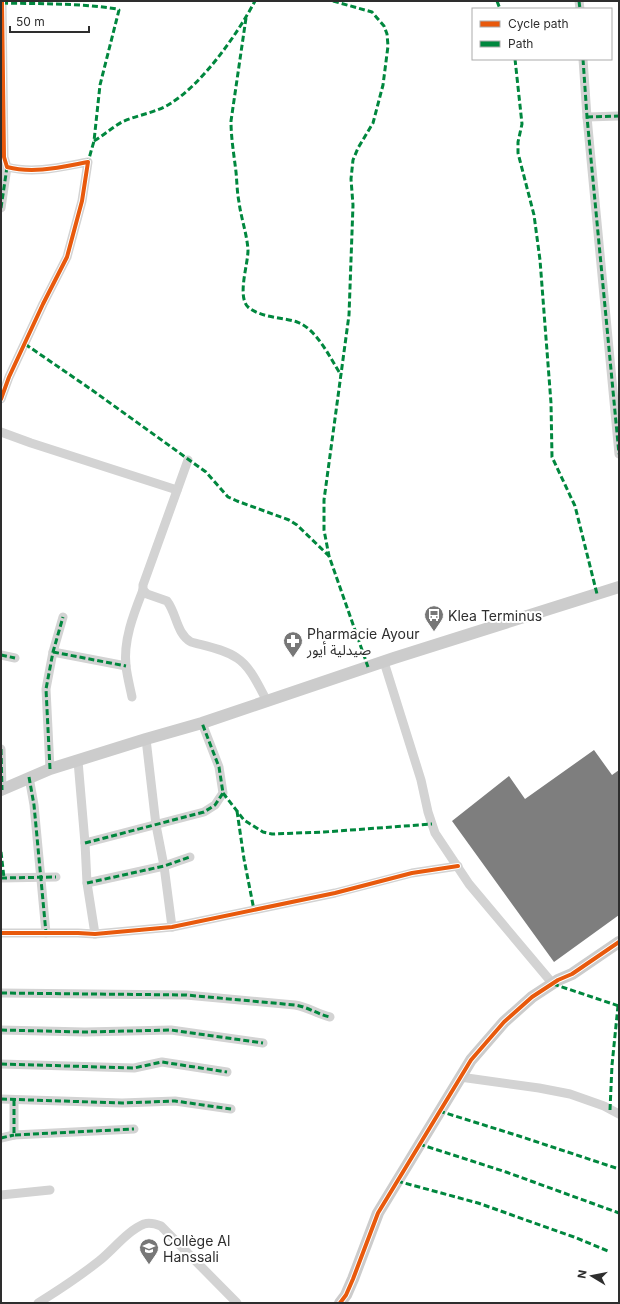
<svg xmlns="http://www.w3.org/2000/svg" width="620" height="1304" font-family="Inter,'Noto Sans Arabic',sans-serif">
	<rect width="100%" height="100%" fill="#fff"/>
	<polygon fill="#7e7e7e" points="594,750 612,775 619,770 619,915 554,962 452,821 509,776 525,799"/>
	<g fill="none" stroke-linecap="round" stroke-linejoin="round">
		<g stroke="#d3d3d3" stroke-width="9">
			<polyline points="579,1 580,9"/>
			<polyline points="583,59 587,117 619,454"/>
			<polyline points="587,117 619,116"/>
			<polyline points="1,208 7,167"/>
			<path d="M1 399 9 377 43 304 67 257 82 201 88 162C61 167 34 174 7 167L4 157 2 1"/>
			<polyline points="1,432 31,443 177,490"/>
			<path d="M188 460 143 585V590L147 594 167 601C177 614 176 633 191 642 205 646 224 649 237 658 251 667 259 687 267 701"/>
			<polyline points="53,652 126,666"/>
			<polyline points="1,655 15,658"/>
			<polyline points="384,662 421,780 428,812 435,833 469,884 553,984"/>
			<path d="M132 697C130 687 127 676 126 666 123 640 134 613 143 590"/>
			<polyline points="146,739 156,825 164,866 172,927"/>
			<polyline points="1,749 2,790"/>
			<polyline points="78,761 85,843 87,883 95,934"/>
			<polyline points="50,769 46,689 53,652 63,617"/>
			<polyline points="29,777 34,805 46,933"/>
			<polyline points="85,843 204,812 215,805 223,793 219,767 202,723"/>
			<polyline points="1,878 56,877"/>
			<polyline points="87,883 164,866 190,857"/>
			<polyline points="1,933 78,933 95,934 172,927 335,893 412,873 458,866"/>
			<path d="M1 993 186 995 295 1005C308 1007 317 1014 330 1017"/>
			<polyline points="1,1030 85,1032 171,1030 263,1043"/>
			<polyline points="1,1064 134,1068 162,1062 227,1072"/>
			<polyline points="460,1077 539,1088 570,1094 604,1106 619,1114"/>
			<polyline points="1,1099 122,1103 175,1101 231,1109"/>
			<polyline points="14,1100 14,1135 134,1129"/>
			<polyline points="1,1138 14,1135"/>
			<polyline points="1,1195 50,1190"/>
			<path d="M38 1303C59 1290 80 1276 99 1261 113 1250 127 1231 144 1224 150 1222 156 1224 161 1226L237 1303"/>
		</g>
		<g stroke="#ccc" stroke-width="12">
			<polyline points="1,790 50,769 146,739 202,723 394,658 619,587"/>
			<polyline points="340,1303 346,1295 353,1279 378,1213 471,1060 504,1022 532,997 558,980 572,974 619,942"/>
		</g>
		<g stroke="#00873e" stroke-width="3" stroke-dasharray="6 3" stroke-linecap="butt">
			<polyline points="333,1 372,12 384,26 387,34 388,46 383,85 373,123 358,148 353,160 351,179 353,205 349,315 324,500 324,530 329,556 368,667"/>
			<polyline points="497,1 500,9"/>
			<polyline points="579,1 580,9"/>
			<path d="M2 3C41 4 79 3 117 9L119 10 100 85 94 141 88 162"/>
			<path d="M246 18 231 121C231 138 234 155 236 172 237 182 237 192 239 202 241 218 247 234 248 250 248 265 237 296 248 307 261 318 282 317 297 322 317 329 330 358 341 375"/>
			<polyline points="515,59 522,124 518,142 518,153 534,215 540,260 551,403 552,457 575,506 597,594"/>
			<polyline points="583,59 587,117 619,454"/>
			<polyline points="587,117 619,116"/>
			<path d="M94 141C104 135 113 127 122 122 137 115 154 113 168 105 201 86 237 35 255 1"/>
			<polyline points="1,208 7,167"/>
			<polyline points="25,344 92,390 206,472 228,497 237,501 289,520 297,525 329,556"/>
			<polyline points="53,652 126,666"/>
			<polyline points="1,655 15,658"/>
			<polyline points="1,749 2,790"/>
			<polyline points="50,769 46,689 53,652 63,617"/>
			<polyline points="29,777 34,805 46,933"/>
			<polyline points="223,793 244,820 263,832 272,834 324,832 432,824"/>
			<polyline points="237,811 244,859 254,910"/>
			<polyline points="85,843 204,812 215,805 223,793 219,767 202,723"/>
			<polyline points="1,852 4,878"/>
			<polyline points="1,878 56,877"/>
			<polyline points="87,883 164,866 190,857"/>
			<polyline points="553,984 619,1006"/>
			<path d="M1 993 186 995 295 1005C308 1007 317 1014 330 1017"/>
			<polyline points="1,1030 85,1032 171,1030 263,1043"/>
			<polyline points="1,1064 134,1068 162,1062 227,1072"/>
			<polyline points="1,1099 122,1103 175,1101 231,1109"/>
			<polyline points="14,1100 14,1135 134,1129"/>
			<polyline points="610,1110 612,1065 618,1006"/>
			<polyline points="439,1111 519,1136 619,1169"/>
			<polyline points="1,1138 14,1135"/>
			<polyline points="419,1144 506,1172 619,1213"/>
			<polyline points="397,1181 478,1203 574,1237 608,1251"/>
		</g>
		<defs>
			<g id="cycleway">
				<path d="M1 399 9 377 43 304 67 257 82 201 88 162C61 167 34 174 7 167L4 157 2 1"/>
				<polyline points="1,933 78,933 95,934 172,927 335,893 412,873 458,866"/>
				<polyline points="340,1303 346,1295 353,1279 378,1213 471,1060 504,1022 532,997 558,980 572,974 619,942"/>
			</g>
		</defs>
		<use href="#cycleway" stroke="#fff" stroke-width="6"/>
		<use href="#cycleway" stroke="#e8590c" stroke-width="4"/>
	</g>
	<defs>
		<symbol id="bus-pin" viewBox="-11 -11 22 30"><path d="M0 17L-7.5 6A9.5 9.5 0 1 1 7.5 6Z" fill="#777" stroke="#fff"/><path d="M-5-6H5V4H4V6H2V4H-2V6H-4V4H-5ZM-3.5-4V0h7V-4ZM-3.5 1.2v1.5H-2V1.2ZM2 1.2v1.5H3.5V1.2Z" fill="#fff"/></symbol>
		<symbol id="pharmacy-pin" viewBox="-11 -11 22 30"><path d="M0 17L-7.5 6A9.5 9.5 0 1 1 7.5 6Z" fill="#777" stroke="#fff"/><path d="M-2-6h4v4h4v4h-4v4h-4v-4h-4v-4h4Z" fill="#fff"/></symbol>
		<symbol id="school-pin" viewBox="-11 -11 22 30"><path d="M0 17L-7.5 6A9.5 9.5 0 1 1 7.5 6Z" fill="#777" stroke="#fff"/><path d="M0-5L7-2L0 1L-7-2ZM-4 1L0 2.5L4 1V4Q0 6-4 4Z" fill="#fff"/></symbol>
	</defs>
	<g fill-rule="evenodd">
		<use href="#bus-pin" x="423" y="604" width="22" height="30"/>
		<use href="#pharmacy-pin" x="282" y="630" width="22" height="30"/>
		<use href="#school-pin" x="138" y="1237" width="22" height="30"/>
	</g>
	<g text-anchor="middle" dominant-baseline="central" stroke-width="4" stroke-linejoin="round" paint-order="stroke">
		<g font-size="14" fill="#2e2e2e" stroke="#fff" text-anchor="start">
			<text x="448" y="615">Klea Terminus</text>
			<text x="307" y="633">Pharmacie Ayour<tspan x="307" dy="16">صيدلية أيور</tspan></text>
			<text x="163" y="1240">Collège Al<tspan x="163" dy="16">Hanssali</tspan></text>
		</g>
	</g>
	<rect width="620" height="1304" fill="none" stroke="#2e2e2e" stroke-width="4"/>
	<rect x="472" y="8" width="140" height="52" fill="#ffffff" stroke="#ababab"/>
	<rect x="480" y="21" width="20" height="6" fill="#e8590c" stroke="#ababab"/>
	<text x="508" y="28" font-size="12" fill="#2e2e2e">Cycle path</text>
	<rect x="480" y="41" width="20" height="6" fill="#00873e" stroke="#ababab"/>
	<text x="508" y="48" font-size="12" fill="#2e2e2e">Path</text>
	<g transform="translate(592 1276) rotate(280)" stroke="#ffffff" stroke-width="3" paint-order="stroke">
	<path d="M0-3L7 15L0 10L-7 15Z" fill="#2e2e2e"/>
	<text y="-6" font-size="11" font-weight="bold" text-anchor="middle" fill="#2e2e2e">N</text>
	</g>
	<path d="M10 26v6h79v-6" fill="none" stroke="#2e2e2e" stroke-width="2"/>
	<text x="16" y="26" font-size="12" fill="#2e2e2e" stroke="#ffffff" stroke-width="3" paint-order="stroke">50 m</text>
</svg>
